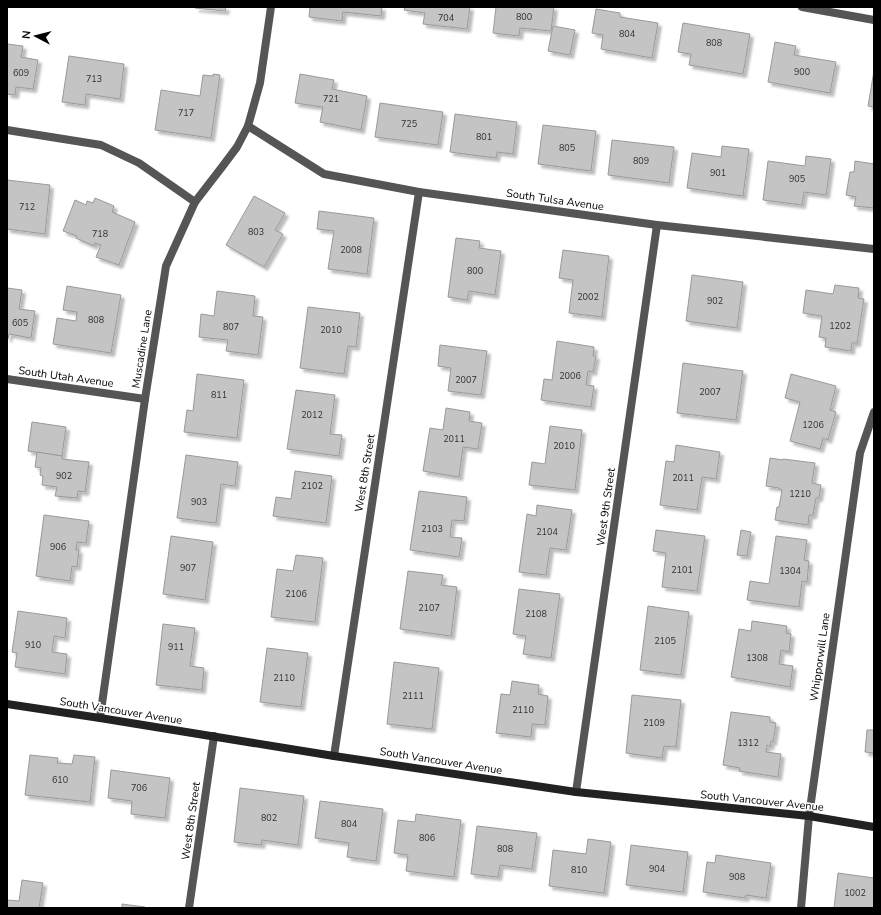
<svg xmlns="http://www.w3.org/2000/svg" width="881" height="915" font-family="'Nunito Sans',sans-serif">
	<defs>
		<filter id="shadow"><feDropShadow dx="3.5" dy="3.5" stdDeviation="1" flood-color="#0004"/></filter>
	</defs>
	<rect width="100%" height="100%" fill="#fff"/>
	<g fill="#c4c4c4" stroke="#999" filter="url(#shadow)">
		<polygon points="196,7 226,7 225,11 195,8"/>
		<polygon points="310,7 382,7 381,16 343,12 342,21 309,17"/>
		<polygon points="405,7 470,7 467,29 423,24 425,13 404,10"/>
		<polygon points="496,7 554,7 551,31 520,28 519,36 493,33"/>
		<polygon points="596,9 620,13 620,17 658,23 652,58 601,49 603,35 592,33"/>
		<polygon points="683,23 750,34 743,74 689,65 691,54 678,52"/>
		<polygon points="553,26 575,30 570,55 548,51"/>
		<polygon points="775,42 796,46 794,55 836,62 830,93 768,82"/>
		<polygon points="7,44 23,46 21,57 38,60 33,89 16,87 15,95 7,94"/>
		<polygon points="69,56 124,64 120,99 86,94 85,105 62,102"/>
		<polygon points="874,71 874,107 868,106"/>
		<polygon points="213,74 220,75 211,138 155,130 161,90 200,96 203,75 213,76"/>
		<polygon points="300,74 334,80 332,89 367,96 361,130 320,122 323,107 295,103"/>
		<polygon points="380,103 443,112 438,145 375,137"/>
		<polygon points="455,114 517,122 513,154 497,152 496,158 450,152"/>
		<polygon points="543,125 596,131 591,171 538,164"/>
		<polygon points="612,140 674,147 669,183 608,175"/>
		<polygon points="722,146 749,149 743,196 687,188 692,153 721,157"/>
		<polygon points="806,156 831,159 826,195 804,192 802,205 763,200 768,161 805,166"/>
		<polygon points="855,161 874,164 874,211 874,208 854,206 856,197 846,195 850,172 854,172"/>
		<polygon points="7,180 50,185 45,234 7,229"/>
		<polygon points="254,196 285,213 275,230 283,234 264,267 226,245"/>
		<polygon points="95,198 114,206 112,212 135,222 119,265 96,257 101,245 95,243 94,246 76,238 77,236 63,231 75,200 86,205 87,201 93,203"/>
		<polygon points="319,211 374,218 367,274 328,269 334,231 317,229"/>
		<polygon points="456,238 480,241 479,248 501,251 495,295 469,291 467,300 448,297"/>
		<polygon points="563,250 609,256 602,317 569,313 573,280 559,278"/>
		<polygon points="692,275 743,282 737,328 686,321"/>
		<polygon points="835,285 859,288 858,298 864,299 857,343 852,343 851,351 825,347 826,338 819,337 822,316 803,313 806,290 833,294"/>
		<polygon points="67,286 121,295 111,353 53,344 57,318 76,321 77,312 63,310"/>
		<polygon points="7,288 22,290 19,309 35,311 31,338 9,334 8,339 7,338"/>
		<polygon points="217,291 255,296 253,316 263,317 258,355 226,351 228,340 199,337 201,314 214,316"/>
		<polygon points="308,307 360,313 356,347 348,346 344,374 300,368"/>
		<polygon points="557,341 594,347 593,356 596,356 593,372 588,371 586,385 594,386 591,407 541,400 544,379 552,380"/>
		<polygon points="440,345 487,351 481,395 448,391 451,368 438,366"/>
		<polygon points="683,363 743,371 736,420 677,413"/>
		<polygon points="197,374 244,380 237,438 184,432 187,410 193,411"/>
		<polygon points="791,374 836,386 830,410 836,412 828,440 823,438 820,449 790,441 800,402 785,398"/>
		<polygon points="296,390 335,395 330,434 342,435 339,456 287,449"/>
		<polygon points="446,408 470,412 469,421 482,423 478,449 463,447 459,477 423,471 430,428 443,430"/>
		<polygon points="32,422 66,427 62,456 28,451"/>
		<polygon points="550,426 582,430 575,490 529,485 532,462 545,464"/>
		<polygon points="676,445 720,452 716,479 702,477 697,510 660,505 666,461 674,462"/>
		<polygon points="37,452 62,456 62,459 89,462 85,492 78,491 77,498 55,496 57,487 42,485 43,476 40,475 41,468 35,467"/>
		<polygon points="186,455 238,462 235,486 221,484 216,523 177,518"/>
		<polygon points="770,458 783,460 783,459 815,463 812,483 821,485 819,498 816,498 813,515 809,515 808,525 775,520 777,507 779,507 782,490 779,489 779,488 766,486"/>
		<polygon points="295,471 332,476 326,523 273,516 276,497 291,499"/>
		<polygon points="419,491 467,497 464,521 452,520 450,537 462,538 459,557 410,550"/>
		<polygon points="537,505 572,510 566,550 550,548 546,575 519,572 527,514 536,516"/>
		<polygon points="44,515 89,521 86,543 77,542 76,550 79,550 77,567 72,566 70,581 36,576"/>
		<polygon points="656,530 705,536 697,591 662,587 666,553 653,551"/>
		<polygon points="741,530 751,532 747,556 737,555"/>
		<polygon points="171,536 213,542 205,600 163,594"/>
		<polygon points="776,536 807,540 804,560 809,561 807,582 802,581 799,607 747,600 750,581 769,584"/>
		<polygon points="296,555 323,558 315,622 271,617 277,569 293,571"/>
		<polygon points="408,571 443,575 441,585 457,587 451,636 400,629"/>
		<polygon points="519,589 560,594 551,658 523,654 526,636 513,634"/>
		<polygon points="648,606 689,612 681,675 640,670"/>
		<polygon points="18,611 67,618 65,638 54,636 52,652 67,654 65,674 15,667 17,653 12,652"/>
		<polygon points="752,621 787,626 786,633 791,634 789,652 781,650 779,664 793,666 790,687 731,677 739,629 751,631"/>
		<polygon points="163,624 195,628 190,666 204,668 202,690 156,685"/>
		<polygon points="267,648 308,653 301,707 260,702"/>
		<polygon points="394,662 439,668 432,729 387,724"/>
		<polygon points="512,681 539,685 538,694 548,696 545,725 532,724 531,737 496,733 501,694 510,695"/>
		<polygon points="632,695 681,700 676,747 664,746 662,758 626,753"/>
		<polygon points="731,712 770,717 770,722 776,723 773,742 771,741 770,747 767,745 766,752 781,754 778,777 739,771 740,768 723,765"/>
		<polygon points="867,730 874,730 874,753 865,752"/>
		<polygon points="30,755 58,758 57,763 72,764 74,755 95,757 90,802 25,795"/>
		<polygon points="111,770 170,778 165,818 131,814 132,801 108,798"/>
		<polygon points="240,788 304,796 298,845 262,840 261,845 234,842"/>
		<polygon points="320,801 383,809 376,861 347,857 349,843 315,838"/>
		<polygon points="416,814 461,820 454,877 406,871 408,855 394,853 398,820 415,822"/>
		<polygon points="477,826 537,833 532,869 500,865 498,877 471,874"/>
		<polygon points="588,839 611,842 604,893 549,886 553,850 586,854"/>
		<polygon points="631,845 688,852 683,892 626,885"/>
		<polygon points="716,855 771,863 766,898 746,895 745,898 703,892 707,862 715,863"/>
		<polygon points="838,873 874,878 874,908 834,908"/>
		<polygon points="22,880 43,883 39,908 7,908 7,900 19,901"/>
		<polygon points="122,904 145,907 145,908 122,908"/>
	</g>
	<g fill="none" stroke-linecap="round" stroke-linejoin="round">
		<g stroke="#555" stroke-width="8">
			<polyline points="802,7 874,20"/>
			<polyline points="248,126 324,174 419,192 657,225 874,249"/>
			<polyline points="7,130 101,145 139,163 195,202"/>
			<polyline points="7,379 145,399"/>
			<polyline points="100,718 145,399 166,266 195,202 222,167 237,147 248,126 260,83 271,7"/>
			<polyline points="334,756 419,192"/>
			<polyline points="576,792 657,225"/>
			<polyline points="189,908 214,736"/>
			<polyline points="801,908 809,816 860,453 874,412"/>
		</g>
		<polyline stroke="#222" stroke-width="8" points="7,704 100,718 334,756 576,792 809,816 874,827"/>
	</g>
	<g text-anchor="middle" dominant-baseline="central" stroke-width="3" stroke-linejoin="round" paint-order="stroke">
		<g font-size="9" fill="#313131">
			<text x="524" y="17">800</text>
			<text x="446" y="18">704</text>
			<text x="627" y="34">804</text>
			<text x="714" y="43">808</text>
			<text x="802" y="72">900</text>
			<text x="21" y="73">609</text>
			<text x="94" y="79">713</text>
			<text x="331" y="99">721</text>
			<text x="186" y="113">717</text>
			<text x="409" y="124">725</text>
			<text x="484" y="137">801</text>
			<text x="567" y="148">805</text>
			<text x="641" y="161">809</text>
			<text x="718" y="173">901</text>
			<text x="797" y="179">905</text>
			<text x="27" y="207">712</text>
			<text x="256" y="232">803</text>
			<text x="100" y="234">718</text>
			<text x="351" y="250">2008</text>
			<text x="475" y="271">800</text>
			<text x="588" y="297">2002</text>
			<text x="715" y="301">902</text>
			<text x="96" y="320">808</text>
			<text x="20" y="323">605</text>
			<text x="840" y="326">1202</text>
			<text x="231" y="327">807</text>
			<text x="331" y="330">2010</text>
			<text x="570" y="376">2006</text>
			<text x="466" y="380">2007</text>
			<text x="710" y="392">2007</text>
			<text x="219" y="395">811</text>
			<text x="312" y="415">2012</text>
			<text x="813" y="425">1206</text>
			<text x="454" y="439">2011</text>
			<text x="564" y="446">2010</text>
			<text x="64" y="476">902</text>
			<text x="683" y="478">2011</text>
			<text x="312" y="486">2102</text>
			<text x="800" y="494">1210</text>
			<text x="199" y="502">903</text>
			<text x="432" y="529">2103</text>
			<text x="547" y="532">2104</text>
			<text x="58" y="547">906</text>
			<text x="188" y="568">907</text>
			<text x="682" y="570">2101</text>
			<text x="790" y="571">1304</text>
			<text x="296" y="594">2106</text>
			<text x="429" y="608">2107</text>
			<text x="536" y="614">2108</text>
			<text x="665" y="641">2105</text>
			<text x="33" y="645">910</text>
			<text x="176" y="647">911</text>
			<text x="757" y="658">1308</text>
			<text x="284" y="678">2110</text>
			<text x="413" y="696">2111</text>
			<text x="523" y="710">2110</text>
			<text x="654" y="723">2109</text>
			<text x="748" y="743">1312</text>
			<text x="60" y="780">610</text>
			<text x="139" y="788">706</text>
			<text x="269" y="818">802</text>
			<text x="349" y="824">804</text>
			<text x="427" y="838">806</text>
			<text x="505" y="849">808</text>
			<text x="657" y="869">904</text>
			<text x="579" y="870">810</text>
			<text x="737" y="877">908</text>
			<text x="855" y="893">1002</text>
		</g>
		<g font-size="11" fill="#000" stroke="#fff">
			<text transform="translate(555 200) rotate(8)">South Tulsa Avenue</text>
			<text transform="translate(142 349) rotate(-81)">Muscadine Lane</text>
			<text transform="translate(66 377) rotate(8)">South Utah Avenue</text>
			<text transform="translate(365 473) rotate(-81)">West 8th Street</text>
			<text transform="translate(606 507) rotate(-82)">West 9th Street</text>
			<text transform="translate(820 657) rotate(-82)">Whipporwill Lane</text>
			<text transform="translate(121 711) rotate(9)">South Vancouver Avenue</text>
			<text transform="translate(441 761) rotate(9)">South Vancouver Avenue</text>
			<text transform="translate(762 801) rotate(6)">South Vancouver Avenue</text>
			<text transform="translate(191 821) rotate(-82)">West 8th Street</text>
		</g>
	</g>
	<rect width="881" height="915" fill="none" stroke="#000000" stroke-width="16"/>
	<g transform="translate(36 36) rotate(277)" stroke="#ffffff" stroke-width="3" paint-order="stroke">
	<path d="M0-3L7 15L0 10L-7 15Z" fill="#000000"/>
	<text y="-6" font-size="11" font-weight="bold" text-anchor="middle" fill="#000000">N</text>
	</g>
</svg>
